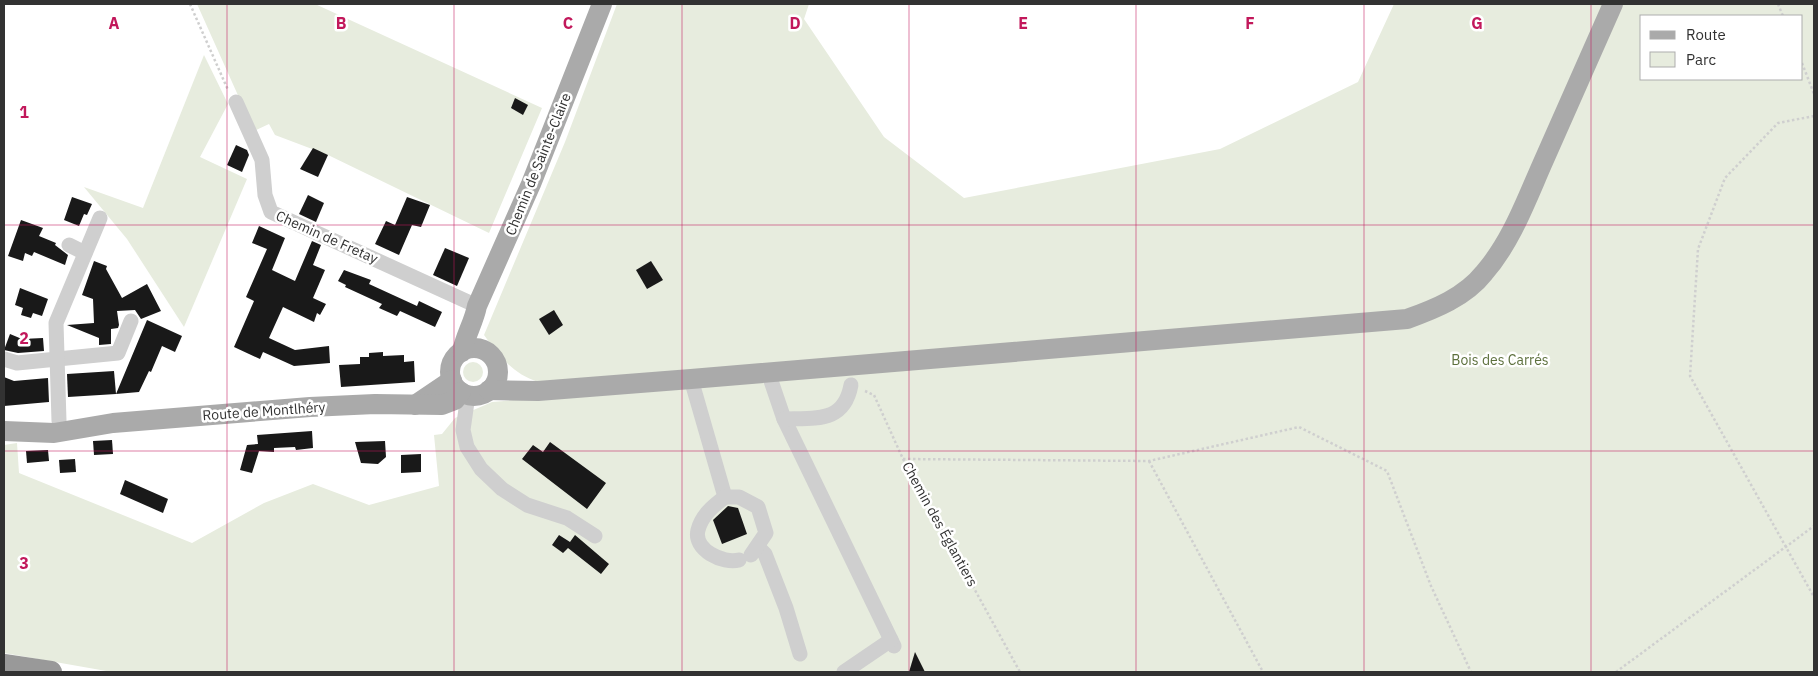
<svg xmlns="http://www.w3.org/2000/svg" width="1818" height="676" font-family="'IBM Plex Sans',sans-serif">
	<rect width="100%" height="100%" fill="#fff"/>
	<g fill="#e7ecde" fill-rule="evenodd">
		<polygon points="197,4 315,4 542,108 489,233 328,155 275,135 269,124 254,131"/>
		<path d="M617 4H809L804 19 884 137 964 198 1220 149 1358 82 1394 4H1814V672H112L4 653V445L17 443 19 473 192 543 264 503 313 484 369 505 439 486 434 435 442 434 455 418 492 402 537 398 538 382C513 374 499 356 484 335L565 142ZM1642 16H1802V79H1642Z"/>
		<polygon points="204,55 228,104 200,157 247,179 184,327 127,239 84,187 143,208"/>
		<circle cx="473" cy="372" r="10"/>
	</g>
	<g fill="#191919">
		<polygon points="515,98 528,105 523,115 511,108"/>
		<polygon points="236,145 247,150 249,155 242,172 227,165"/>
		<polygon points="313,148 328,155 318,177 300,169"/>
		<polygon points="308,195 324,203 316,222 299,214"/>
		<polygon points="72,197 92,204 87,215 84,214 79,226 64,220"/>
		<polygon points="407,197 430,205 421,227 412,225 399,255 375,244 386,221 395,225"/>
		<polygon points="21,220 43,228 39,236 56,243 55,245 68,255 65,265 34,252 32,256 25,253 23,261 8,256"/>
		<polygon points="259,226 285,238 272,270 295,281 312,241 321,245 313,265 325,270 313,298 326,304 320,315 317,313 314,322 283,307 269,338 295,350 329,346 330,363 294,366 263,352 260,359 234,347 254,301 246,297 267,249 252,243"/>
		<polygon points="445,248 469,258 457,286 433,275"/>
		<polygon points="94,261 107,266 106,269 122,298 147,284 161,311 141,319 135,310 117,311 119,325 118,328 111,329 111,344 99,345 99,338 67,325 94,323 93,299 82,295"/>
		<polygon points="651,261 663,280 647,289 636,270"/>
		<polygon points="344,270 371,280 369,284 417,306 419,301 442,312 435,327 400,311 397,316 379,308 382,304 345,287 346,285 338,281"/>
		<polygon points="20,288 48,299 42,316 33,313 31,318 21,315 23,308 15,305"/>
		<polygon points="554,310 563,325 549,335 539,319"/>
		<polygon points="147,320 182,336 175,352 162,346 151,372 149,371 139,392 116,394"/>
		<polygon points="10,334 22,339 43,338 44,351 18,353 4,350"/>
		<polygon points="383,352 383,356 404,355 404,362 414,361 415,382 341,387 339,365 360,364 360,357 369,357 369,353"/>
		<polygon points="114,371 116,394 68,397 67,374"/>
		<polygon points="4,377 14,381 48,378 49,402 4,406"/>
		<polygon points="312,431 313,448 296,450 295,447 274,448 274,452 259,451 252,473 240,470 247,445 258,444 257,435"/>
		<polygon points="112,440 113,454 94,455 93,441"/>
		<polygon points="385,441 386,457 378,464 361,463 355,442"/>
		<polygon points="550,442 606,483 587,509 522,459 533,445 543,452"/>
		<polygon points="48,450 49,461 27,463 26,451"/>
		<polygon points="421,454 421,472 401,473 401,455"/>
		<polygon points="75,459 76,472 60,473 59,460"/>
		<polygon points="125,480 168,499 163,513 120,494"/>
		<polygon points="728,506 738,508 747,534 722,544 713,520"/>
		<polygon points="559,535 570,542 575,535 609,564 601,574 568,548 563,553 552,545"/>
		<polygon points="915,652 925,672 909,672"/>
	</g>
	<g fill="none" stroke-linecap="round" stroke-linejoin="round">
		<g stroke="#cfcfcf" stroke-width="2.5" stroke-dasharray="2.5 2.5" stroke-linecap="butt">
			<polyline points="190,4 228,90"/>
			<polyline points="1778,4 1783,16"/>
			<polyline points="1802,63 1814,94"/>
			<polyline points="1814,116 1778,123 1725,178 1698,249 1690,376 1814,597"/>
			<polyline points="865,391 874,395 903,459 1020,672"/>
			<polyline points="903,459 1149,461 1299,427 1387,471 1431,586 1471,672"/>
			<polyline points="1149,461 1263,672"/>
			<polyline points="1616,672 1814,526"/>
		</g>
		<g stroke="#cfcfcf" stroke-width="15">
			<polyline points="236,102 262,160 265,195 271,212 477,306"/>
			<polyline points="69,245 85,253"/>
			<polyline points="4,359 17,363 118,353 131,321"/>
			<polyline points="768,372 784,419 894,646"/>
			<polyline points="691,379 725,497"/>
			<polyline points="468,395 463,430 467,447 481,469 502,489 527,505 567,518 595,536"/>
			<path d="M784 419C816 418 844 423 851 385"/>
			<polyline points="59,421 56,323 100,218"/>
			<polyline points="758,547 765,554 786,608 800,654"/>
			<path d="M739 560C723 564 693 550 698 530 702 515 713 506 725 497H739L758 507 766 533 751 555"/>
			<polyline points="844,672 891,640"/>
		</g>
		<g stroke="#aaa" stroke-width="20">
			<circle cx="474" cy="372" r="24"/>
			<path d="M462 352C465 336 474 322 477 306L531 184 602 4"/>
			<path d="M489 390 538 391 691 379 1407 319C1435 309 1465 297 1484 273 1512 241 1527 198 1544 160 1567 108 1590 56 1613 4"/>
			<polyline points="415,405 452,380"/>
			<polyline points="4,431 54,433 113,423 310,407 375,404 442,405 455,400 461,392"/>
		</g>
		<polyline stroke="#999" stroke-width="22" points="4,665 51,672"/>
	</g>
	<path fill="none" stroke="#c2185b" stroke-width="1" stroke-opacity="0.55" d="M227 4V672M454 4V672M682 4V672M909 4V672M1136 4V672M1364 4V672M1591 4V672M4 225H1814M4 451H1814"/>
	<g text-anchor="middle" dominant-baseline="central" stroke-width="5" stroke-linejoin="round" paint-order="stroke">
		<g font-size="14" fill="#323232" stroke="#fff">
			<text transform="translate(538 164) rotate(-68)">Chemin de Sainte-Claire</text>
			<text transform="translate(327 237) rotate(24)">Chemin de Fretay</text>
			<text transform="translate(264 411) rotate(-4)">Route de Montlhéry</text>
			<text transform="translate(940 524) rotate(61)">Chemin des Églantiers</text>
		</g>
		<g font-size="14" fill="#5d703d" stroke="#fff">
			<text x="1500" y="360">Bois des Carrés</text>
		</g>
	</g>
	<g font-size="16" text-anchor="middle" font-weight="bold" fill="#c2185b" stroke="#fff" stroke-width="5" stroke-linejoin="round" paint-order="stroke">
		<text x="114" y="29">A</text>
		<text x="341" y="29">B</text>
		<text x="568" y="29">C</text>
		<text x="795" y="29">D</text>
		<text x="1023" y="29">E</text>
		<text x="1250" y="29">F</text>
		<text x="1477" y="29">G</text>
		<text x="24" y="118">1</text>
		<text x="24" y="344">2</text>
		<text x="24" y="569">3</text>
	</g>
	<rect width="1818" height="676" fill="none" stroke="#323232" stroke-width="10"/>
	<rect x="1640" y="15" width="162" height="65" fill="#ffffff" stroke="#adadad"/>
	<rect x="1650" y="31" width="25" height="8" fill="#aaaaaa" stroke="#adadad"/>
	<text x="1686" y="40" font-size="15" fill="#323232">Route</text>
	<rect x="1650" y="52" width="25" height="15" fill="#e7ecde" stroke="#adadad"/>
	<text x="1686" y="65" font-size="15" fill="#323232">Parc</text>
</svg>
